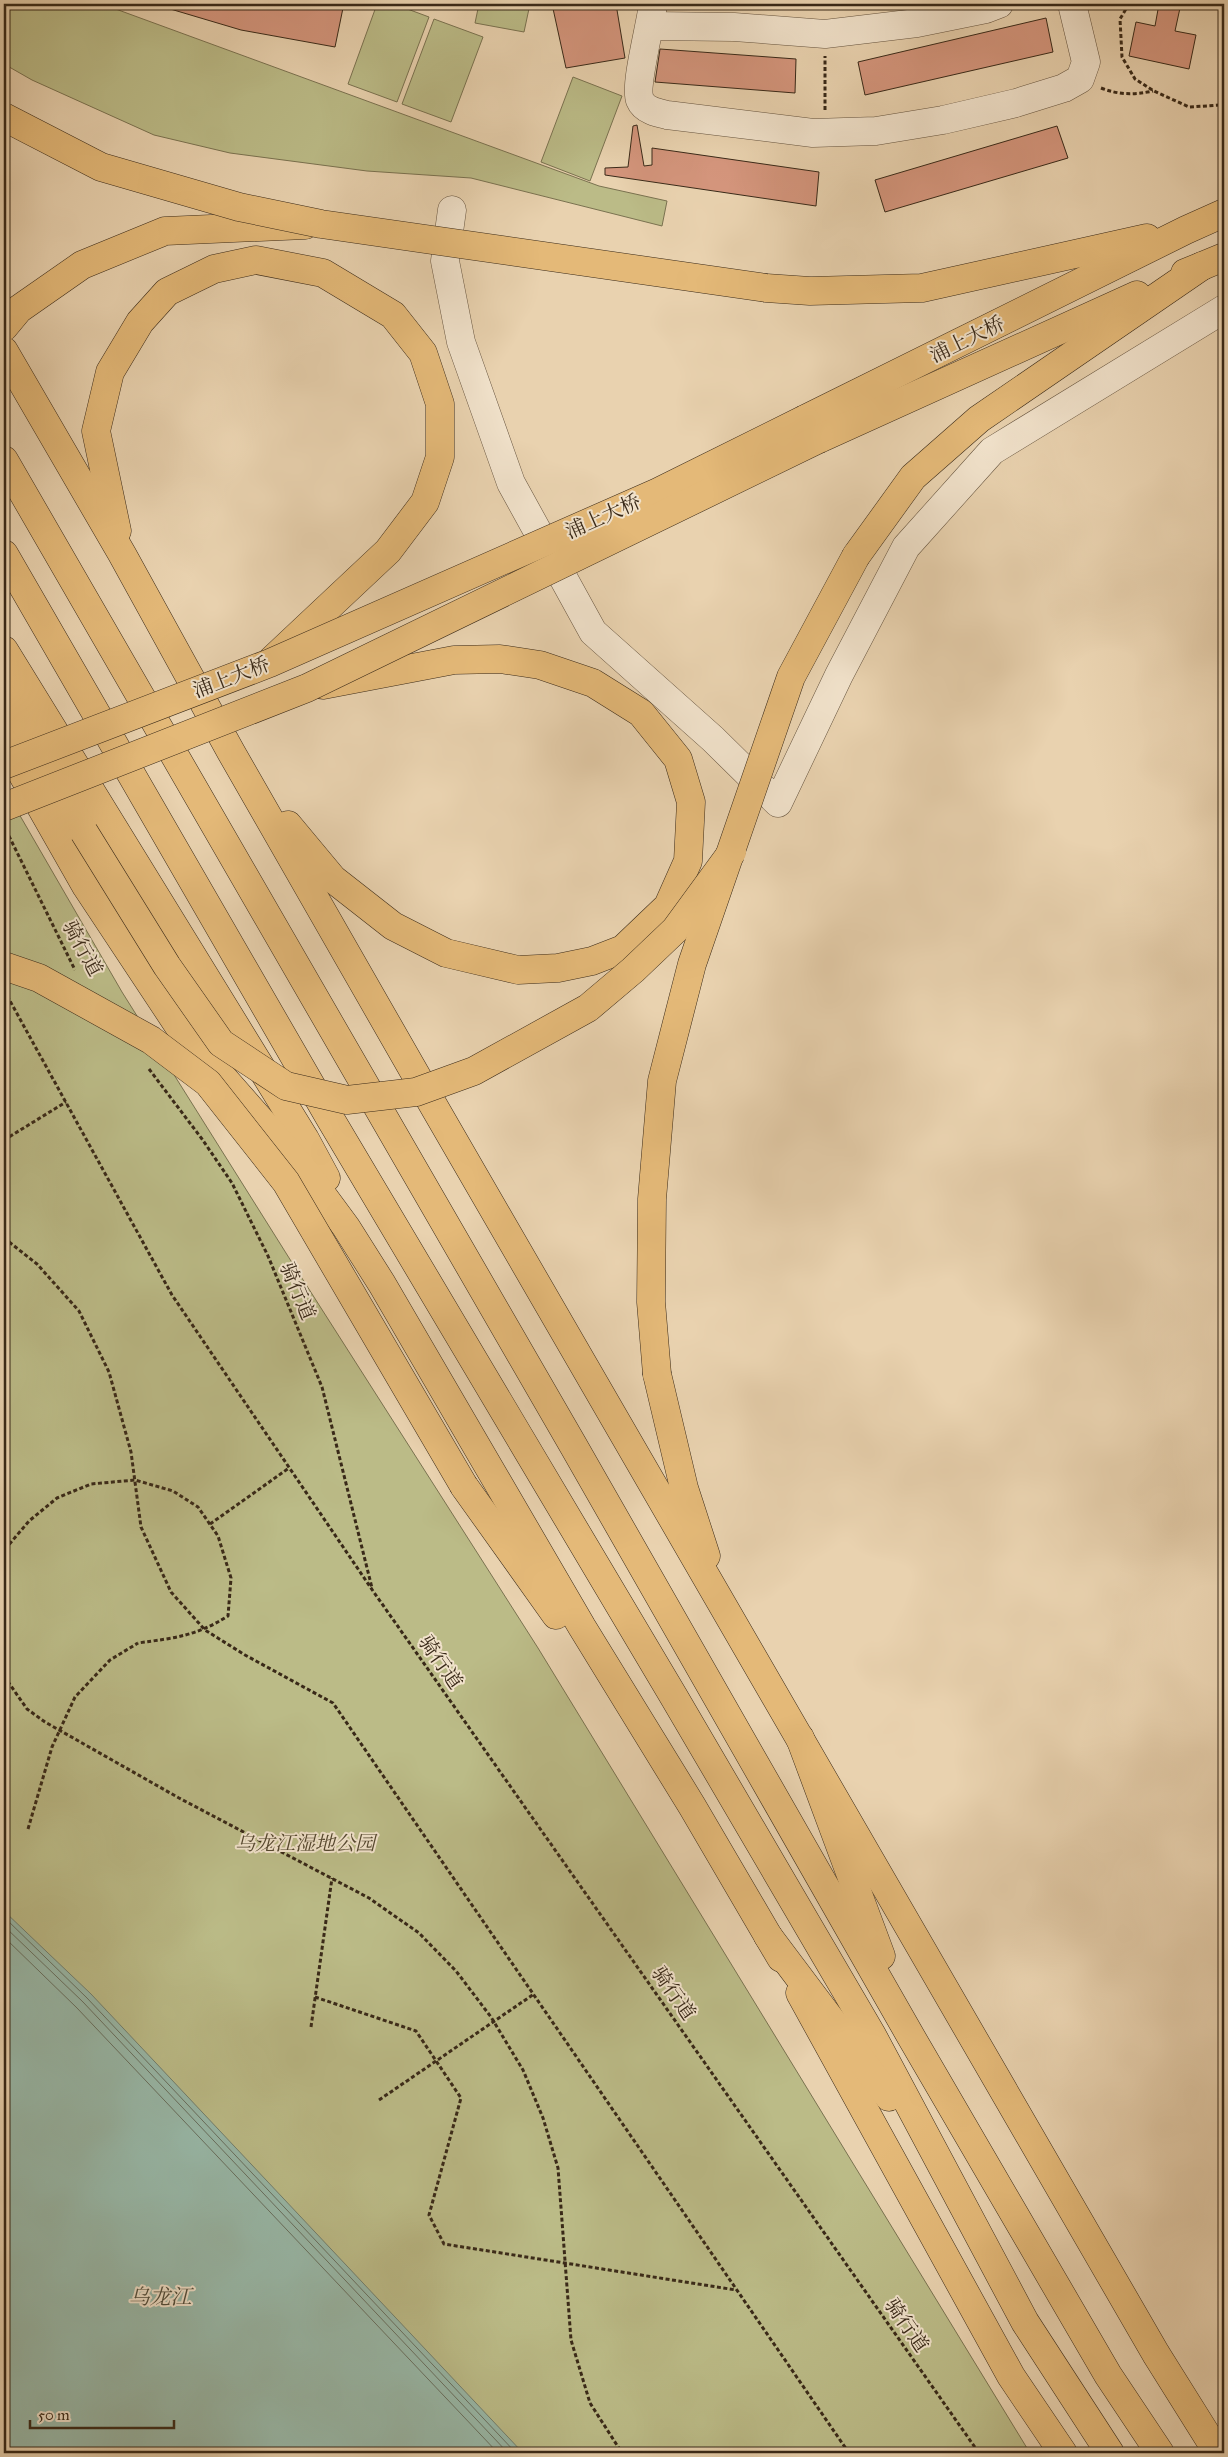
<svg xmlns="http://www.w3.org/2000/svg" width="1228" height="2457" font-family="'IM FELL Great Primer','Noto Serif SC',serif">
	<rect width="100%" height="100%" fill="#e9d2af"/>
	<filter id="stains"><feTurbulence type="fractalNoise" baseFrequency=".004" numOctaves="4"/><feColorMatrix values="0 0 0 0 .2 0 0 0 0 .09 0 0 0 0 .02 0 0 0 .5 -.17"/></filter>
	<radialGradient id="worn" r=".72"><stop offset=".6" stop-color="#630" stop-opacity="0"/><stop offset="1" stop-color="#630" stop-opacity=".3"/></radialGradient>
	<g fill="#bbbb87" stroke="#7a7250">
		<polygon points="4,4 102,4 599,186 667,201 662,226 471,178 367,171 230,153 154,135 32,80 4,64"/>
		<polygon points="377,4 394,4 429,17 397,102 348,84"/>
		<polygon points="479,4 530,4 524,32 475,23"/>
		<polygon points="434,19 483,37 451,122 402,104"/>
		<polygon points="573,77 622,96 590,181 541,162"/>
		<polygon points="4,788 122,992 291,1261 538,1648 1030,2453 462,2453 4,1963"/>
	</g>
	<polygon fill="#98b8a8" stroke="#727f6e" points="4,1911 91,1994 523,2453 4,2453"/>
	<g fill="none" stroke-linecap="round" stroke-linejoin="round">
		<g stroke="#687060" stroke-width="1">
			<polyline points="4,1917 87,1998 516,2453"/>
			<polyline points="4,1926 83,2002 508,2453"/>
			<polyline points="4,1937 77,2008 498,2453"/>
		</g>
	</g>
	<g fill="#d4957c" stroke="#392918">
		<polygon points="167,4 321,4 343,8 335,47 241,30 167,8"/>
		<polygon points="552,4 616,4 625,58 566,68"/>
		<polygon points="1159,4 1180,8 1175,31 1196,35 1189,69 1129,56 1136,22 1155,26"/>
		<polygon points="1046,18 1053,52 865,95 858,62"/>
		<polygon points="660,49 796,59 795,93 655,82"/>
		<polygon points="637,125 644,166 652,165 652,148 819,172 816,206 605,175 605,168 628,167 633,126"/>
		<polygon points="1057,126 1068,158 885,212 875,180"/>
	</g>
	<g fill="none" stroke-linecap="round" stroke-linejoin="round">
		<defs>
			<g id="minor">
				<path d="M653 4C651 24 634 86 640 100 644 110 658 113 667 115L813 133 876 131 943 120 1016 103 1064 88 1080 79 1086 62 1072 4"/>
				<polyline points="651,26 734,27 825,34 917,23 986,9 999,4"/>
				<polyline points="452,210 445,261 461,342 511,483 593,632 713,739 778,803 839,675 906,547 992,451 1224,309"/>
			</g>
			<g id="major">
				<polyline points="1185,273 1224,257"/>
				<polyline points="766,288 810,291 922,288 1147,238"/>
				<polyline points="4,327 19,309 82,265 165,231 305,225"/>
				<polyline points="4,351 122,554 231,752 436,1110 1156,2354 1218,2453"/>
				<polyline points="805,419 1186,230 1224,213"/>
				<polyline points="819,439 1137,295"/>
				<polyline points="117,531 96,431 110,372 140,322 167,292 214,269 256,260 323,273 393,315 423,353 440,404 440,457 425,502 388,551 272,660"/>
				<polyline points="856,556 913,477 979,419 1202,266"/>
				<polyline points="4,650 305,1139 326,1178"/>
				<polyline points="4,698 84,832"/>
				<polyline points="4,742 86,886 182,1031 304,1170 346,1227 382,1284 582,1627 692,1806 781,1958"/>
				<polyline points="288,825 333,879 393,926 446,953 518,970 558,968 592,961 623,949 668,906 688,861 691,802 678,759 641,713 593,683 540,665 500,659 454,660 323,685"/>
				<polyline points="657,1374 684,1488 706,1556"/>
				<polyline points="464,1486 556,1615"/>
				<polyline points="800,1993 1011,2376 1063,2453"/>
			</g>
			<g id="highway">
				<polyline points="4,460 573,1445 910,2035 1108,2375 1160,2453"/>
				<polyline points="4,554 331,1120 674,1697 872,2035 1025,2322 1110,2453"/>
				<polyline points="800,1738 881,1956"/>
				<polyline points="768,1936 889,2097"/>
			</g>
		</defs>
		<use href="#minor" stroke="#65533e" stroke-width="29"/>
		<use href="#major" stroke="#392918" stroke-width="29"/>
		<use href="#highway" stroke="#392918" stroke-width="29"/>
		<g stroke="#392918" stroke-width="3" stroke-dasharray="4 2.5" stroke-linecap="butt">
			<polyline points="1129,4 1120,19 1122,57 1135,79 1154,91 1189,107 1221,105 1224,102"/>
			<polyline points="1222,4 1224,7"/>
			<path d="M1101 88C1119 95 1134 95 1153 91"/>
			<polyline points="825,110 825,56"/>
			<polyline points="6,830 75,970"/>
			<polyline points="4,990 172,1295 373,1591 979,2453"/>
			<polyline points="149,1069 202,1139 232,1183 268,1256 322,1387 372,1588"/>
			<polyline points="4,1140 66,1102"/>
			<polyline points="4,1238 37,1264 79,1311 109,1372 131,1452 141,1527 171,1592 205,1630 245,1655 333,1703 849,2453"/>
			<polyline points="210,1524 289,1468"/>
			<path d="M4 1556 7 1547 29 1521 57 1498 91 1484 135 1480 173 1491 198 1507 218 1536 231 1578 228 1616C196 1636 175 1638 138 1643"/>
			<polyline points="4,1676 27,1709 45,1722 179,1798 369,1898 419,1933 456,1971 491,2017 523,2070 543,2118 558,2168 571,2340 590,2403 622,2453"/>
			<polyline points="315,1997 416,2031 461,2098 429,2215 444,2244 736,2290"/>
			<polyline points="311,2027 332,1878"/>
			<polyline points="379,2100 534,1994"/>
		</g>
		<use href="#minor" stroke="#f1e2cb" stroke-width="28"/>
		<use href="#major" stroke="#e4b978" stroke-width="28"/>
		<use href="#highway" stroke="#e4b978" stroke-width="28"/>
		<defs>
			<g id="major-bridge">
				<polyline points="4,117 101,167 239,207 321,224 766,288"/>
				<polyline points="4,765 270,663 658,492 805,419"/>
				<polyline points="4,807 307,688 819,439"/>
				<polyline points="84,832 167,966 221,1043 286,1086 347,1100 416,1092 474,1071 588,1008 633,970 675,930 732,852"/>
				<polyline points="4,966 39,978 151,1040 208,1083 286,1182 464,1486"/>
				<polyline points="657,1374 651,1302 652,1199 662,1081 692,964 791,677 856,556"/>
			</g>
		</defs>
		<use href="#major-bridge" stroke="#392918" stroke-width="29" stroke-linecap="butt"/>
		<polyline stroke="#392918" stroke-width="3" stroke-dasharray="4 2.5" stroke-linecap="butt" points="28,1829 52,1747 75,1697 110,1660 138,1643"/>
		<use href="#major-bridge" stroke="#e4b978" stroke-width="28"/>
	</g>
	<g text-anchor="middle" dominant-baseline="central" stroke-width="4" stroke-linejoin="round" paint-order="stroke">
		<g font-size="20" fill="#392918" stroke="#f1e2cb">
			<text transform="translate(967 339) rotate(-26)">浦上大桥</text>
			<text transform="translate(603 516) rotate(-24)">浦上大桥</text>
			<text transform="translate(231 677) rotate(-21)">浦上大桥</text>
			<text transform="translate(83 948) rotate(61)">骑行道</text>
			<text transform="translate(298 1291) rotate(67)">骑行道</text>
			<text transform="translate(441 1662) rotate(55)">骑行道</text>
			<text transform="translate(674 1993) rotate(55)">骑行道</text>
			<text transform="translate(907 2325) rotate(55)">骑行道</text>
		</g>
		<g font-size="20" font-style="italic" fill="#53462e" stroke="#f1e2cb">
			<text x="305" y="1843">乌龙江湿地公园</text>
		</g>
		<g font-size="21" font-style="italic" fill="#514d3c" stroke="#f1e2cb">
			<text x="160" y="2297">乌龙江</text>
		</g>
	</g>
	<rect width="1228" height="2457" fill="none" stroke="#e9d2af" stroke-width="20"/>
	<rect x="5" y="5" width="1218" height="2447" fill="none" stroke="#392918" stroke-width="2.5"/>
	<rect x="10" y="10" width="1208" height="2437" fill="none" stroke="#392918"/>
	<path d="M30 2420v8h144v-8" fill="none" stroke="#392918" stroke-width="2.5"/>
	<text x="38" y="2420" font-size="15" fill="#392918" stroke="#f1e2cb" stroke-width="4" paint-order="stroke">50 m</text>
	<rect width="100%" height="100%" filter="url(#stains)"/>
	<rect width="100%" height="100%" fill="url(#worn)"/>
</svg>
